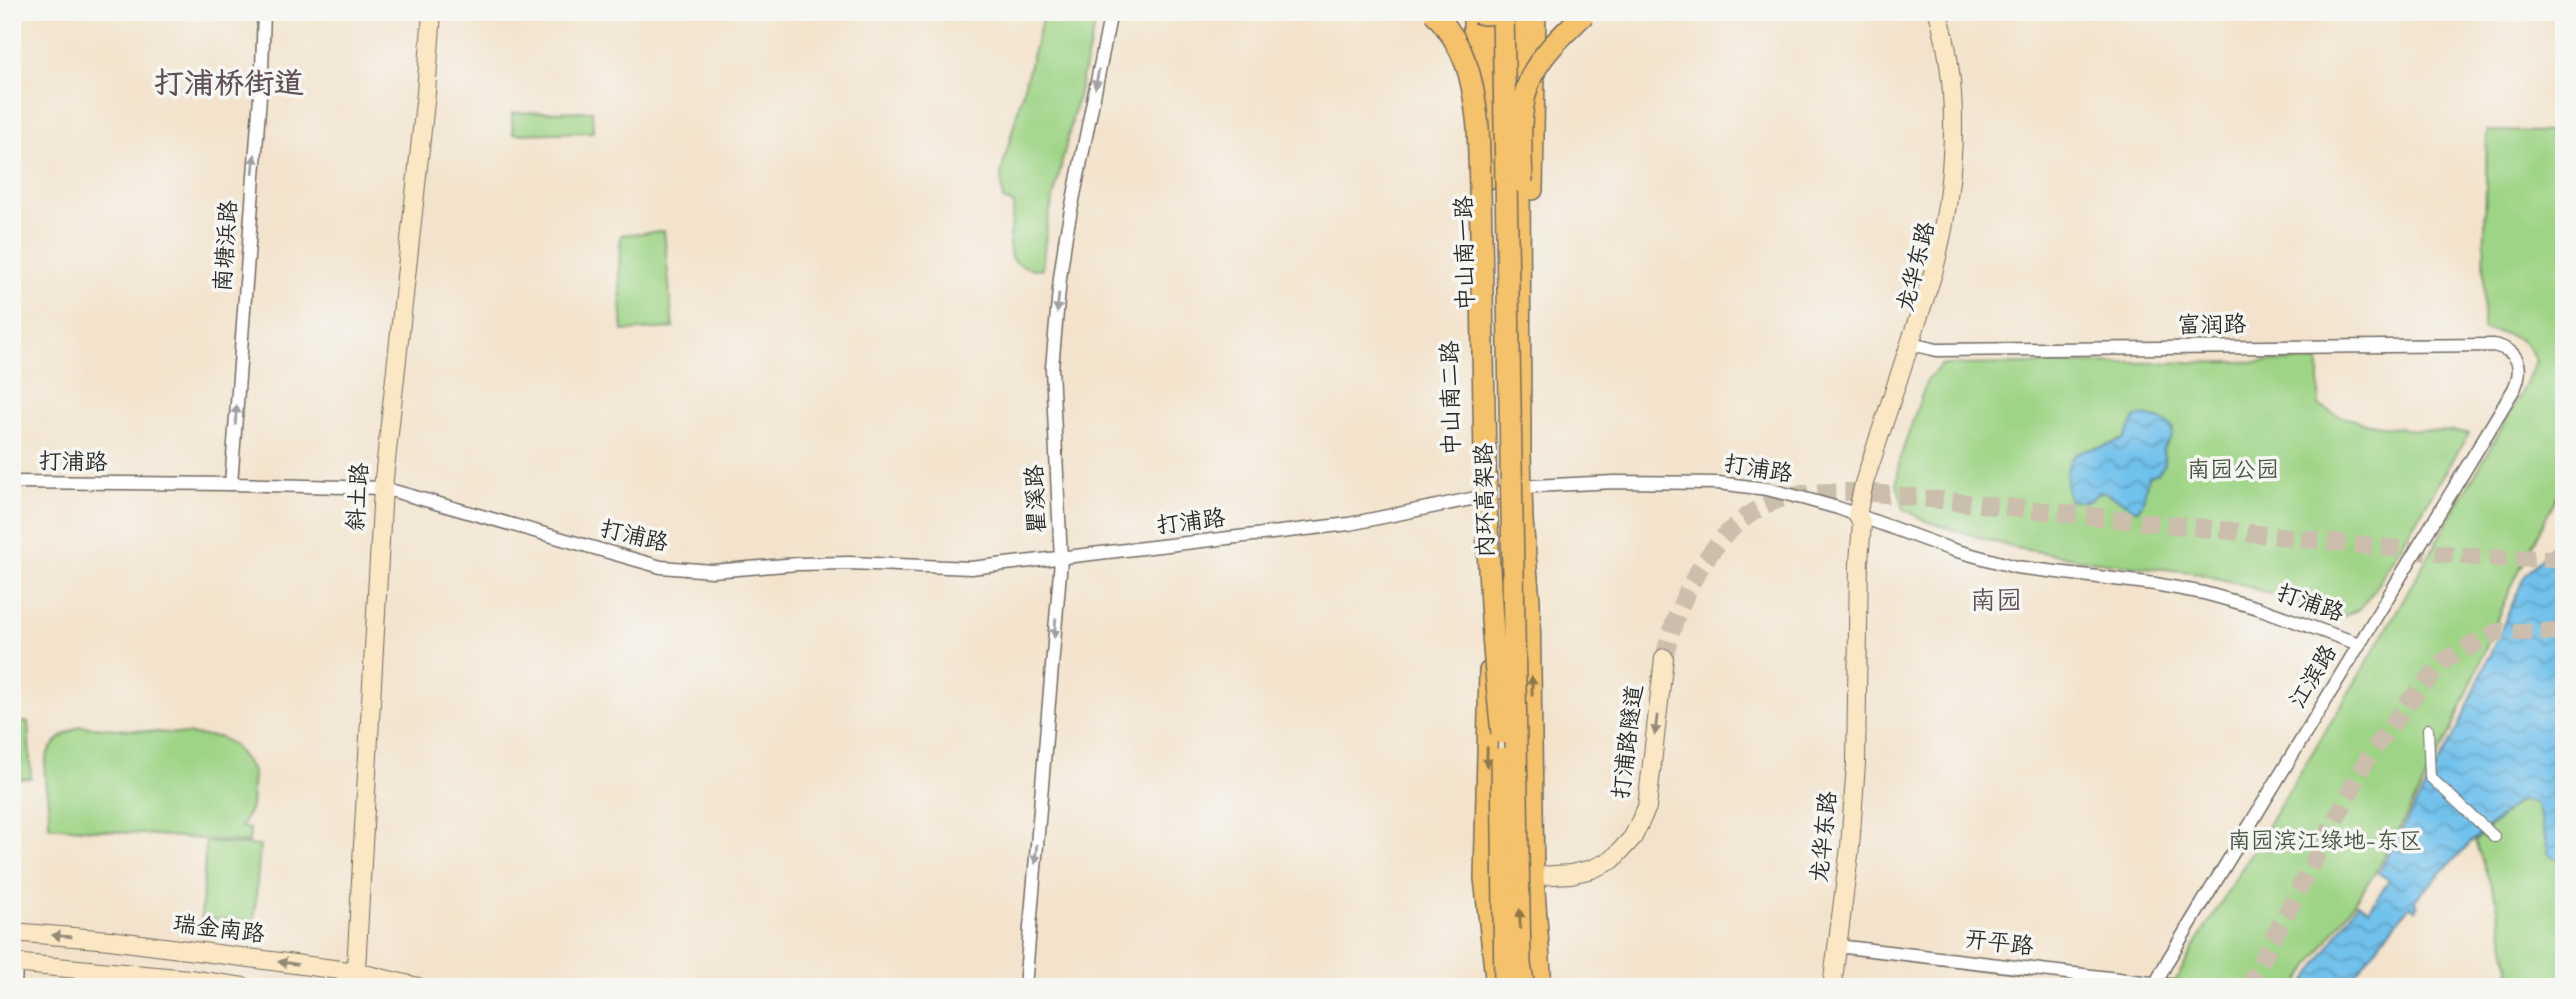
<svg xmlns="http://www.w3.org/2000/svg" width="2576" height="999" font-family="Mynerve,'LXGW WenKai TC',sans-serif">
	<defs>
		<pattern id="water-waves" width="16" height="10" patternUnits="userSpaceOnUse" patternTransform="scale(1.75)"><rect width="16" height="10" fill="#70c1ec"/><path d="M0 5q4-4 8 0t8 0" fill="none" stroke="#5c9dbf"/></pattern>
	</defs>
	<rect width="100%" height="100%" fill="#f6f6f2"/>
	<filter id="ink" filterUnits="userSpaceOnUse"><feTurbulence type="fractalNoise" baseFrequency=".0143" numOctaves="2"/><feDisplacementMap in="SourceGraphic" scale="14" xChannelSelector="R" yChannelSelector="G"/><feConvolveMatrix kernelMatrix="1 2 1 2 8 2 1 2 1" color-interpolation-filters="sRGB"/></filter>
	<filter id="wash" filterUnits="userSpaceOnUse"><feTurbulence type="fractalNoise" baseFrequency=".00686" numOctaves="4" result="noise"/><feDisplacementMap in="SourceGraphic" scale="28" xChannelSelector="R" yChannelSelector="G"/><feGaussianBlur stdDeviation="1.57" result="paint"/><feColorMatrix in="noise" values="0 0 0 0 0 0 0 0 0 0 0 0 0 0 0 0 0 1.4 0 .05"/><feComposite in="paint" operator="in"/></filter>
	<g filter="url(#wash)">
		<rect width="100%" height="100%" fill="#f3e3cc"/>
		<g fill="#9ed485" stroke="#648058" stroke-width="2">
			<path d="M1044 12H1098L1047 224 1042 269C1029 269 1021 267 1011 258L1009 244 1014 204 1003 200 1001 173Z"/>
			<polygon points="592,111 593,132 513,134 512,113"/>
			<path d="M2487 131 2564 132 2562 486 2514 581 2451 731 2407 815 2373 876 2295 987H2172L2200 937 2368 661 2520 396 2536 361C2523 333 2511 336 2483 329Z"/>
			<polygon points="664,231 673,328 623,331 619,269 621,235"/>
			<path d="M2319 361V406C2364 431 2418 429 2469 433L2371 595 2359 609 2345 616 2326 614 2244 585 2192 572 2106 563 2016 548 1928 522 1904 509 1897 484 1899 461 1927 380 1941 365Z"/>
			<polygon points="28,722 31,778 12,779 12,723"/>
			<path d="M80 726 220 737 234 746 253 771 251 808 241 827 250 829 249 843 49 826C52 781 24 753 80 726Z"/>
			<polygon points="2524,800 2532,800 2537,804 2549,854 2564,863 2564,987 2513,987 2496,899 2475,841 2517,802"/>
			<polygon points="206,842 260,846 254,921 201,918"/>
		</g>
		<g fill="url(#water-waves)" stroke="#4e768c" stroke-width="2">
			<path d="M2140 416C2152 417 2164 419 2173 428L2172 436 2163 449 2165 464 2158 473 2148 476 2143 502 2138 510 2132 509C2126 500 2114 499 2106 492H2099L2088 501H2070C2066 491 2066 484 2067 474 2069 452 2079 451 2097 448 2106 447 2115 442 2124 439L2135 418Z"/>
			<polygon points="2564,533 2564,863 2549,854 2537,804 2524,800 2517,802 2470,843 2414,901 2418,905 2415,910 2410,906 2347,984 2349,987 2303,986 2358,903 2369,910 2389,880 2378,873 2457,730 2524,577"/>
		</g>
	</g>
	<g filter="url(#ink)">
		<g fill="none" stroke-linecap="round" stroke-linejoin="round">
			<g stroke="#cbbeac" stroke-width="18" stroke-dasharray="18 9" stroke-linecap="butt">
				<path d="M1664 658C1680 591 1718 515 1790 496 1813 491 1841 492 1865 492L2484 558 2564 559"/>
				<polyline points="2248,987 2367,759 2407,704 2445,660 2497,632 2564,632"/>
			</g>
			<defs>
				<polyline id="pedestrian" points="2428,729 2430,777 2495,837"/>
				<g id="minor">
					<path d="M1911 344 1937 350 2493 345C2519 350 2524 367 2514 389L2168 960 2154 987"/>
					<polyline points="12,482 231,484 383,488 661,567 712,571 798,564 850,563 971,568 1349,524 1534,486 1614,482 1718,483 1767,489 1802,498 1838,508 1950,549 2016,567 2155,584 2204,593 2258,608 2359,644"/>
					<polyline points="231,484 262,69 264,12"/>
					<polyline points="1837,946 2186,987"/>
					<polyline points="15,987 16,963"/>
					<polyline points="1025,987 1061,560 1052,368 1060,278 1066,235 1111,12"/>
				</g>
				<g id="secondary">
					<polyline points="1521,877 1571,874 1592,869 1612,860 1633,837 1647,807 1664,658"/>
					<polyline points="12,932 110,940 356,972 418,987"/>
					<polyline points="12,963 189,979 244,987"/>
					<polyline points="355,987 383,488 426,93 432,12"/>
					<path d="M1832 987 1850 847 1856 763 1859 562 1862 523 1857 515 1864 483 1933 273C1955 190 1962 95 1938 12"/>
				</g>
				<g id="primary">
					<polyline points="1520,12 1520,101"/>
					<polyline points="1473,80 1473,12"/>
					<polyline points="1520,166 1521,454 1523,521 1530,601 1534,877 1542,987"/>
					<polyline points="1489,179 1490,12"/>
					<polyline points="1533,190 1536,12"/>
					<polyline points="1489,671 1484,878 1496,987"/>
				</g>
			</defs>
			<use href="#pedestrian" stroke="#716b63" stroke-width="12"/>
			<use href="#minor" stroke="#716b63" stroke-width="15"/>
			<use href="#secondary" stroke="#716b63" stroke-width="20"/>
			<use href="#primary" stroke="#716b63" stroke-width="22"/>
			<use href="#pedestrian" stroke="#fff" stroke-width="10"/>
			<use href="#minor" stroke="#fff" stroke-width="12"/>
			<use href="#secondary" stroke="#fbe7c3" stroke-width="18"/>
			<use href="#primary" stroke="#f4c26a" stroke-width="19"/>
			<defs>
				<g id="trunk-bridge">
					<path d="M1434 12C1467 49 1473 79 1478 127 1486 329 1479 531 1502 733"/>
					<polyline points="1476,12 1484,14 1514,12"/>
					<polyline points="1503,12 1520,964 1524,987"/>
					<path d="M1522 182C1521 149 1517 108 1531 77 1543 52 1565 33 1584 14"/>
					<polyline points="1502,758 1505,987"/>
				</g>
			</defs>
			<use href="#trunk-bridge" stroke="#716b63" stroke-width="24" stroke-linecap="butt"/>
			<use href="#trunk-bridge" stroke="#f4c26a" stroke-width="21"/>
		</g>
		<defs><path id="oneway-solid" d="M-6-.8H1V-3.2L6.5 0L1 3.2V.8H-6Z" transform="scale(1.75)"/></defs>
		<g fill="#a0a0a0">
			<use href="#oneway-solid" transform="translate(1097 79) rotate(101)"/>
			<use href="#oneway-solid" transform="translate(254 164) rotate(-85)"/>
			<use href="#oneway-solid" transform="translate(1058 303) rotate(95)"/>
			<use href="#oneway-solid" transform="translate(236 415) rotate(-86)"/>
			<use href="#oneway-solid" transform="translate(1055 628) rotate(95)"/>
			<use href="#oneway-solid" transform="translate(1036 854) rotate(95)"/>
		</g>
		<g fill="#90764a">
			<use href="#oneway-solid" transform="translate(1532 686) rotate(-91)"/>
			<use href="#oneway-solid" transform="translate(1487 757) rotate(91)"/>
			<use href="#oneway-solid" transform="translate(1520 919) rotate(-91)"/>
		</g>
		<g fill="#938977">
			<use href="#oneway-solid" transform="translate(1656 725) rotate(97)"/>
			<use href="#oneway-solid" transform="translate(62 936) rotate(-175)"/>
			<use href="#oneway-solid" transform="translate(288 963) rotate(-172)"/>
		</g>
	</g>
	<g text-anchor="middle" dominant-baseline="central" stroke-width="7" stroke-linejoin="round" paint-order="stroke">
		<g font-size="23" fill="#2b2b2b" stroke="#f6f6f2">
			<text transform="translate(227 246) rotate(-86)">南塘浜路</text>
			<text transform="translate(1466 253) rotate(-91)">中山南一路</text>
			<text transform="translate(1917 267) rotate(-76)">龙华东路</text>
			<text transform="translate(2212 326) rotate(-1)">富润路</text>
			<text transform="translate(1452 398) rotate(-91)">中山南二路</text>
			<text transform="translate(73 463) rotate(1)">打浦路</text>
			<text transform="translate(1758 470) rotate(9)">打浦路</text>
			<text transform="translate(359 497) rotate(-86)">斜土路</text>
			<text transform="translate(1037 499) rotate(-92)">瞿溪路</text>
			<text transform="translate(1486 500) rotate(-91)">内环高架路</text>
			<text transform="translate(1191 523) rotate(-7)">打浦路</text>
			<text transform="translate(634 537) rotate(13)">打浦路</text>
			<text transform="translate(2310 604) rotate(19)">打浦路</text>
			<text transform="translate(2314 677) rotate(-59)">江滨路</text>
			<text transform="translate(1629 742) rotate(-83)">打浦路隧道</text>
			<text transform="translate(1825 837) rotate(-84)">龙华东路</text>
			<text transform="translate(219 930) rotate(7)">瑞金南路</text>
			<text transform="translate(1999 944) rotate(7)">开平路</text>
		</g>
		<g font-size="23" fill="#485542" stroke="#f6f6f2">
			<text x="2233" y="471">南园公园</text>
			<text x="2325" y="842">南园滨江绿地-东区</text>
		</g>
		<g font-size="26" fill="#615058" stroke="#f6f6f2">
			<text x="1996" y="602">南园</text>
		</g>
		<g font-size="30" font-weight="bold" fill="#615058" stroke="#f6f6f2">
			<text x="229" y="84">打浦桥街道</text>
		</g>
	</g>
	<rect width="2576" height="999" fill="none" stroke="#f6f6f2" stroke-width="42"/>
</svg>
